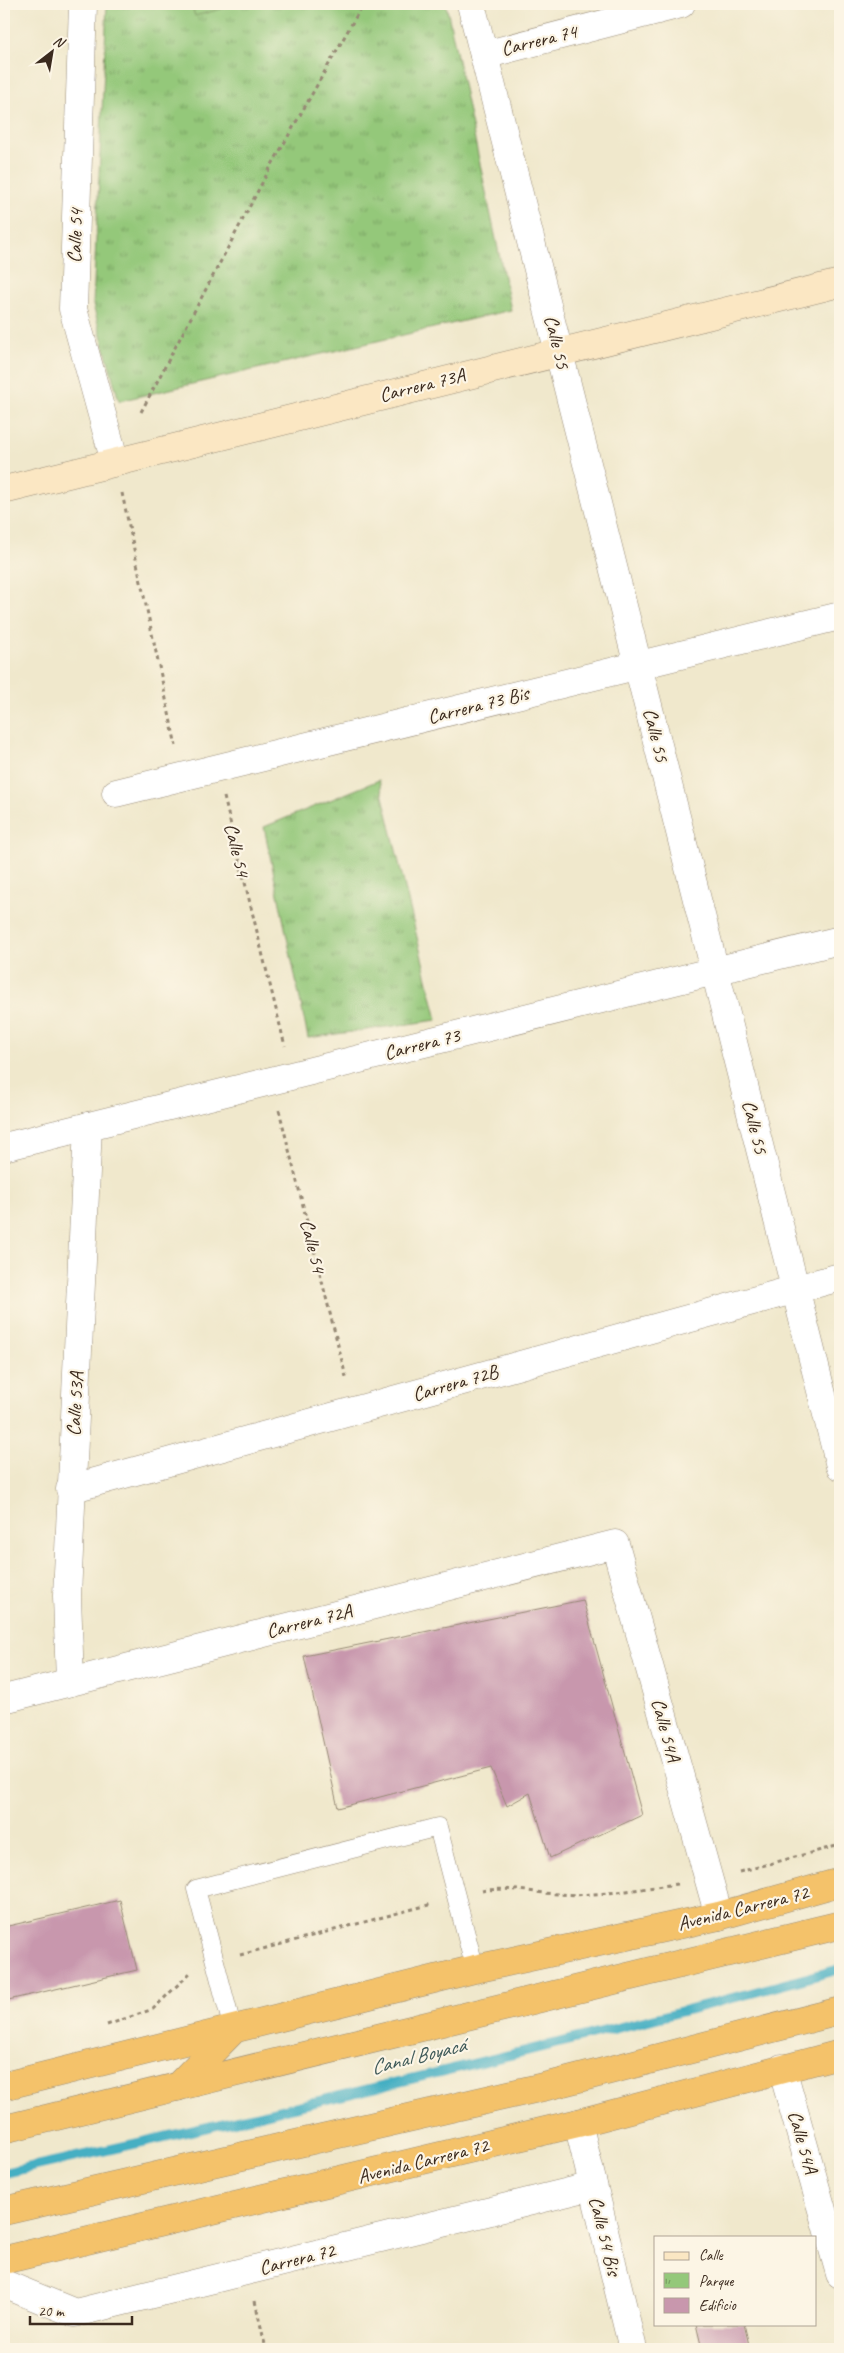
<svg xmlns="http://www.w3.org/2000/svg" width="844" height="2353" font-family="Caveat,sans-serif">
	<defs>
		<pattern id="park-tufts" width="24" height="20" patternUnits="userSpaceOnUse" patternTransform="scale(1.25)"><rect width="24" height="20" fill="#94c87a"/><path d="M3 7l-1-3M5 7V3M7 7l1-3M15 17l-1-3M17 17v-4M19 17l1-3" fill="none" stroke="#7aa363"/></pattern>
	</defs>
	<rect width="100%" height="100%" fill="#fcf5e5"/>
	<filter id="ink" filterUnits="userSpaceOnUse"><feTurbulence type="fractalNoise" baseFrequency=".02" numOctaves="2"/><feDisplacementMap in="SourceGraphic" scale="10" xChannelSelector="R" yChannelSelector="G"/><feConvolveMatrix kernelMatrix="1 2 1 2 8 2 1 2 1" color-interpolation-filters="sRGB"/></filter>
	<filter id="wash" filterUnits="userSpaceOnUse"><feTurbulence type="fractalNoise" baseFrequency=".0096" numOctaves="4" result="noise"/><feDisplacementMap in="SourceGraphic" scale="20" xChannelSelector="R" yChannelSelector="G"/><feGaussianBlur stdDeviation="1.12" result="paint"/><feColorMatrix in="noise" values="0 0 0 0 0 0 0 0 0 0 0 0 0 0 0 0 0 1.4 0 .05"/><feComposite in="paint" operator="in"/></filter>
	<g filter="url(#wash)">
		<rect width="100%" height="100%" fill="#f0e8cc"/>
		<g fill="url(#park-tufts)" stroke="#68794c">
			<polygon points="107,4 446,4 511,310 119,401 93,305"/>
			<polygon points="379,780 437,1020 308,1038 264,827"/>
		</g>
		<polygon fill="#94c87a" stroke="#68794c" points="191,4 238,4 195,16"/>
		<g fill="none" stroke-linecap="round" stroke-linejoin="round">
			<path stroke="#45afc3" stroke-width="10" d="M4 2173C284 2111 564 2045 840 1969"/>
		</g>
		<g id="blocks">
			<g fill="#c897ad">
				<polygon points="583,1600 642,1815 550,1858 530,1793 507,1806 491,1768 338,1808 304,1656"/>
				<polygon points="120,1900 137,1970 4,2001 4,1927"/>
				<polygon points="696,2324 744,2324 750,2349 702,2349"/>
			</g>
		</g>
	</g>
	<g filter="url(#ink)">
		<use href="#blocks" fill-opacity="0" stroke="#968975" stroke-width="1"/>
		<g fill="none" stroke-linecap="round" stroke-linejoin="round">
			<defs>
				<polyline id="lane" points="233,2030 196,1889 438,1827 475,1969"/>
				<g id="street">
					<polyline points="83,4 73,309 115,462"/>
					<polyline points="471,4 840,1466"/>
					<polyline points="484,55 681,4"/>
					<polyline points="116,793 840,616"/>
					<polyline points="4,1147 840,940"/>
					<polyline points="70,1489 840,1277"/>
					<polyline points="70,1682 67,1596 88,1126"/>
					<polyline points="4,1699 615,1544 719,1916"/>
					<polyline points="782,2068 840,2274"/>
					<polyline points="578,2123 633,2349"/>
					<polyline points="4,2284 75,2313 593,2186"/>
				</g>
				<polyline id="secondary" points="4,490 840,283"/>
				<g id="highway">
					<polyline points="4,2086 475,1969 719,1916 840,1882"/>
					<polyline points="177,2087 233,2030"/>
					<polyline points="4,2129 840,1925"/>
					<polyline points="4,2211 556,2084 840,2011"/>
					<polyline points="4,2260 578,2123 840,2054"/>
				</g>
			</defs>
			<use href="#lane" stroke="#968975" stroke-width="19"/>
			<use href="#street" stroke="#968975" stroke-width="29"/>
			<use href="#secondary" stroke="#968975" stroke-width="29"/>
			<use href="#highway" stroke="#968975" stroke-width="29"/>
			<g stroke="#968975" stroke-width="3" stroke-dasharray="4 4" stroke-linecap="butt">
				<polyline points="141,412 269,170 363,4"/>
				<polyline points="122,493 176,746"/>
				<polyline points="224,797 285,1046"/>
				<polyline points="279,1110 347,1381"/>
				<polyline points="739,1872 840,1845"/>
				<path d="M482 1891C508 1886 532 1893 558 1894 597 1897 638 1889 677 1884"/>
				<polyline points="240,1955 432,1904"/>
				<polyline points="107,2025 153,2009 190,1973"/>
				<polyline points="255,2301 266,2349"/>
			</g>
			<use href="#lane" stroke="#fff" stroke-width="18"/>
			<use href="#street" stroke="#fff" stroke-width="28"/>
			<use href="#secondary" stroke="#fbe7c3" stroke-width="28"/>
			<use href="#highway" stroke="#f4c26a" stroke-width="28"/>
		</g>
	</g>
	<g text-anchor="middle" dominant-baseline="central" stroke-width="4.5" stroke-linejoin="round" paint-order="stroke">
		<g font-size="20" fill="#3b2a1e" stroke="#fcf5e5">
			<text transform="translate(539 40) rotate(-14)">Carrera 74</text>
			<text transform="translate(75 236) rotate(-88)">Calle 54</text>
			<text transform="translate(557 342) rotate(76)">Calle 55</text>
			<text transform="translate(422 385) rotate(-14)">Carrera 73A</text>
			<text transform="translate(478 705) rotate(-14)">Carrera 73 Bis</text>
			<text transform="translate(656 735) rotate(76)">Calle 55</text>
			<text transform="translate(237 850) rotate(76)">Calle 54</text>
			<text transform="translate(422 1044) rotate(-14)">Carrera 73</text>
			<text transform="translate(755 1127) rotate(76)">Calle 55</text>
			<text transform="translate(313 1246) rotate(76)">Calle 54</text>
			<text transform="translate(455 1383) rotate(-16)">Carrera 72B</text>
			<text transform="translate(75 1404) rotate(-87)">Calle 53A</text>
			<text transform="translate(309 1621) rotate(-14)">Carrera 72A</text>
			<text transform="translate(666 1730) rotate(75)">Calle 54A</text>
			<text transform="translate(743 1908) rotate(-14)">Avenida Carrera 72</text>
			<text transform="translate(803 2142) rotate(74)">Calle 54A</text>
			<text transform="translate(423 2161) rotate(-14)">Avenida Carrera 72</text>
			<text transform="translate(605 2236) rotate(76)">Calle 54 Bis</text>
			<text transform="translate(297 2259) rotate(-14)">Carrera 72</text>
		</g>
		<g font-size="21" font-style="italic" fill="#3e5958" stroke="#fcf5e5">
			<text transform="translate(418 2056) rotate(-14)">Canal Boyacá</text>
		</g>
	</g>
	<rect width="844" height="2353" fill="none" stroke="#fcf5e5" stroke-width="20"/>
	<rect x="654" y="2236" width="162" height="90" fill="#fcf5e5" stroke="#afa495"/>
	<rect x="664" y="2252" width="25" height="8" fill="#fbe7c3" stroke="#afa495"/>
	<text x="699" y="2260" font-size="15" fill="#3b2a1e">Calle</text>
	<rect x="664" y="2273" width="25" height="15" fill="url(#park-tufts)" stroke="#afa495"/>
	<text x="699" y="2286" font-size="15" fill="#3b2a1e">Parque</text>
	<rect x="664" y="2298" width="25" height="15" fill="#c897ad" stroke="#afa495"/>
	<text x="699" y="2310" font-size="15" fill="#3b2a1e">Edificio</text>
	<g transform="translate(52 52) rotate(31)" stroke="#fcf5e5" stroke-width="4" paint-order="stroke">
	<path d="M0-4L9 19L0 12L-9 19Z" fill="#3b2a1e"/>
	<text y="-8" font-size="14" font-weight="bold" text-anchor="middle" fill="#3b2a1e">N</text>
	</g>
	<path d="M30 2316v8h102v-8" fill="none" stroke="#3b2a1e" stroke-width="2.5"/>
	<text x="38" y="2316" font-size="15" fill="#3b2a1e" stroke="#fcf5e5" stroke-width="4" paint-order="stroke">20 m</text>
</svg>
